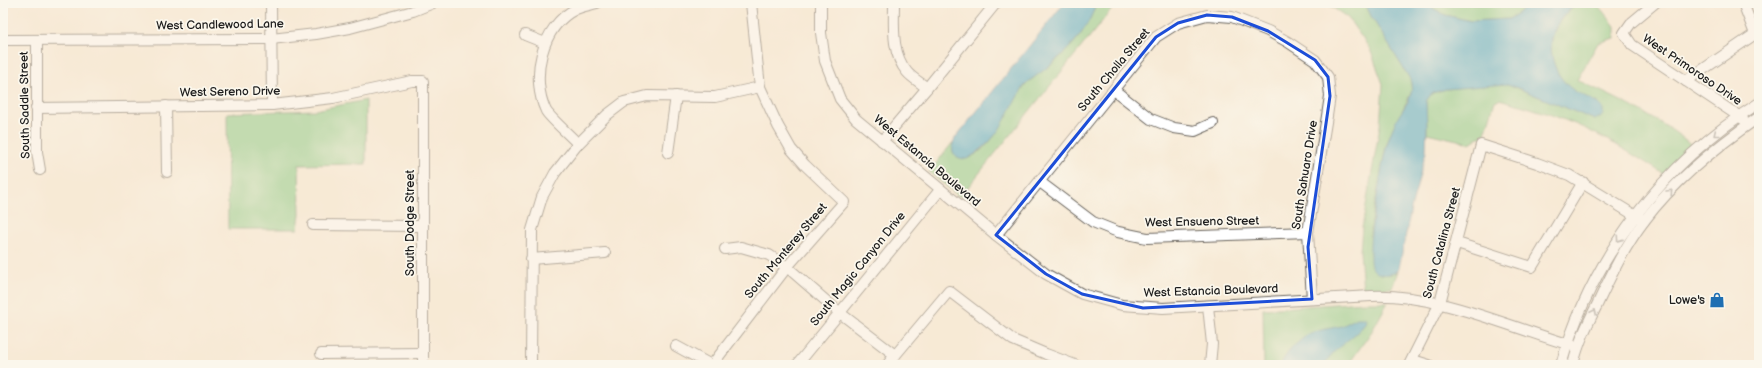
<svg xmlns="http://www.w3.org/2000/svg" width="1762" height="368" font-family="'Balsamiq Sans',sans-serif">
	<rect width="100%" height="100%" fill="#fbf7ec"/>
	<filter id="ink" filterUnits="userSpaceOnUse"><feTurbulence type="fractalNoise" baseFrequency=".025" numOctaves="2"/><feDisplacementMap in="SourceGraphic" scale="8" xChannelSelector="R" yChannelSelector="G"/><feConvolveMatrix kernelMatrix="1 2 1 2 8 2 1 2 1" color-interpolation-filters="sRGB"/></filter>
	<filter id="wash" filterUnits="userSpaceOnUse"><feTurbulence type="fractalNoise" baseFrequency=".012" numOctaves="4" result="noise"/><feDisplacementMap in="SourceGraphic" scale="16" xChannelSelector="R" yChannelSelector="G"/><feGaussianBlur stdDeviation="0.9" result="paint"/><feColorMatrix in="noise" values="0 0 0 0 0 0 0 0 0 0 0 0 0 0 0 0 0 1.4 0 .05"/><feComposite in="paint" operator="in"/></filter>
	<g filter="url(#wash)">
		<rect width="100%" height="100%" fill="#f7ead6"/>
		<g fill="#84ca84" stroke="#507350">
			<path d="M1096 3H1117L960 197 929 172 953 142C949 159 964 162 976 154 998 140 1006 113 1020 92 1027 82 1037 75 1047 68 1068 52 1089 29 1096 3Z"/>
			<path d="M1326 3H1365L1371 16 1410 79 1412 91 1391 133 1386 146 1373 215 1370 236 1378 273C1386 274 1394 277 1399 268L1392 288 1363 290 1360 251 1362 228 1380 126 1383 84 1370 49 1348 18Z"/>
			<polygon points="1424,3 1528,3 1520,12 1509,19 1471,21 1445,15"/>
			<path d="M1578 3H1596L1615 26V38L1598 43 1577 80C1612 96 1665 121 1694 147L1665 175C1639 158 1613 142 1586 129 1558 116 1528 107 1499 99L1495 101 1484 137H1479L1470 143 1427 133 1426 101 1432 93 1446 89 1500 83 1508 84 1595 120 1598 103C1587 98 1576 94 1568 86 1552 71 1546 46 1557 26 1562 16 1571 10 1578 3Z"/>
			<polygon points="366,100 366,164 299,165 300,214 298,229 228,229 227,113 315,110"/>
			<polygon points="1364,302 1388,302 1372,331 1348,365 1264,365 1263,309"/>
		</g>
		<g fill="#45a6c4" stroke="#306170">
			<path d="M1064 3H1096C1089 29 1069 50 1049 66 1041 73 1032 78 1025 85 1016 97 1010 112 1002 125 994 139 981 151 967 159 954 159 949 151 955 138Z"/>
			<path d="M1365 3H1424L1445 15 1471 21 1509 19 1520 12 1528 3H1578C1570 9 1562 16 1557 25 1545 47 1553 75 1572 89 1581 96 1596 99 1603 109V115L1595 120 1508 84 1446 89 1432 93 1426 101 1427 126 1426 152 1411 209 1399 268C1394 276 1378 277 1373 269 1370 266 1370 261 1370 257 1369 235 1374 213 1378 191 1382 167 1385 144 1395 123 1403 106 1416 98 1410 79L1371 16Z"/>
			<path d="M1357 318H1366L1365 324C1352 340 1335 346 1324 365H1280L1290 349 1307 335 1321 330 1342 326Z"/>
		</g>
	</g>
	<g filter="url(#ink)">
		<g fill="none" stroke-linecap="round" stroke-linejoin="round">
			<defs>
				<g id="minor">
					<polyline points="271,3 272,105"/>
					<path d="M821 3V33L825 61 840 99 856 119 996 235 1046 274 1082 294 1122 305 1163 308 1371 296C1440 293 1512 329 1578 347"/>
					<path d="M894 3C894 26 891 53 907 72 912 78 921 83 927 88"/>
					<polyline points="1655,3 1631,23 1624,33 1632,45 1743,119"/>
					<polyline points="525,35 545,43"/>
					<polyline points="3,40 271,39 316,34 350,28 413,11 433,3"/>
					<polyline points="37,40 37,152 40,170"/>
					<polyline points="1686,81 1755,34 1743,3"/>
					<polyline points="1114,90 1151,119 1174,128 1195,131 1213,123"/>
					<polyline points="166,106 167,172"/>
					<polyline points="36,108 272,105 333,98 412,81 423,81 423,365"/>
					<polyline points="882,141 927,88 996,3"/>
					<polyline points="578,144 607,115 624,102 647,96 715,97 760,87"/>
					<polyline points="668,153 676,96"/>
					<polyline points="1040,182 1093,222 1118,232 1147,238 1308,232"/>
					<polyline points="313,225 422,226"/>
					<polyline points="996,235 1156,37 1178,23 1207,15 1232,17 1268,31 1288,42 1315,60 1328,77 1330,96 1327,116 1308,232 1312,299"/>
					<polyline points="1457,243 1532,267 1583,182"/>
					<polyline points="725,249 741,247 769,255 787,267 840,313 895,355"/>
					<polyline points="531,259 605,253"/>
					<polyline points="1208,306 1212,344 1210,365"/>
					<polyline points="676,346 711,365"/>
					<polyline points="321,354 423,353"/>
					<polyline points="1413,360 1429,365"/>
					<path d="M531 365 532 230 542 197 555 173 578 144C571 136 551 119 546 111 530 78 541 26 576 9 582 6 590 5 597 3"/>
					<polyline points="712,365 787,267 844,202 805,165 791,149 778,126 760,87 751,3"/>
					<polyline points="797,365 940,190"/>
					<polyline points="887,365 949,291 1013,340 1046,354 1075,365"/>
					<polyline points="1409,365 1440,303 1481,145 1537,163 1569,175 1644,221"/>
					<path d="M1561 365C1593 255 1662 164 1759 103"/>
					<path d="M1573 365C1578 343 1588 323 1598 303 1611 275 1625 246 1644 221 1675 180 1717 146 1759 117"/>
				</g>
			</defs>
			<use href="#minor" stroke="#69645d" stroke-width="12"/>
			<use href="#minor" stroke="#fff" stroke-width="10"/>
		</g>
		<defs><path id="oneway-chevron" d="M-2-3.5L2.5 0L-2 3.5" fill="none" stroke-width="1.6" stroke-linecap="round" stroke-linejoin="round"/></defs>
		<g stroke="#999">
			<use href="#oneway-chevron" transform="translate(1716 134) rotate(141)"/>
			<use href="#oneway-chevron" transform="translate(1670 192) rotate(-47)"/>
			<use href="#oneway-chevron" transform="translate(1619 239) rotate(125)"/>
			<use href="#oneway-chevron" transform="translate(1594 312) rotate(-65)"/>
		</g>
	</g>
	<path d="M0 0H1762V368H0ZM1207 15 1232 17 1268 31 1315 60 1328 77 1330 96 1308 247 1312 299 1143 308 1082 294 1046 274 996 235 1156 37 1178 23Z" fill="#f7ead6" fill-opacity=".55" fill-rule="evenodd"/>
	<path fill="none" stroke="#1d4ed8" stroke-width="3" stroke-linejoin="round" d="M1207 15 1232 17 1268 31 1315 60 1328 77 1330 96 1308 247 1312 299 1143 308 1082 294 1046 274 996 235 1156 37 1178 23Z"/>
	<defs>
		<symbol id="shop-bare" viewBox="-9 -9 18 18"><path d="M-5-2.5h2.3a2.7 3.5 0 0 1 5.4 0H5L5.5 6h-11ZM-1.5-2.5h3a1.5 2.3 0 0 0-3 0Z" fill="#1f6fb2" stroke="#fbf7ec" stroke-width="2.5" paint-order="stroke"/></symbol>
	</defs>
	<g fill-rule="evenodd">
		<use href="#shop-bare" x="1706" y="289" width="22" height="22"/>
	</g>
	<g text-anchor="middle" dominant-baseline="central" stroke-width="3.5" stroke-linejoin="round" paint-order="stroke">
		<g font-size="12" fill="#1c1c1c" stroke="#fbf7ec">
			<text transform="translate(220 25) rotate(-1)">West Candlewood Lane</text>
			<text transform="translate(1114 70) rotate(-50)">South Cholla Street</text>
			<text transform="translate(1692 70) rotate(34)">West Primoroso Drive</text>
			<text transform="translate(230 92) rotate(-1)">West Sereno Drive</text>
			<text transform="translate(25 105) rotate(-91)">South Saddle Street</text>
			<text transform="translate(927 161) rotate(40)">West Estancia Boulevard</text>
			<text transform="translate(1305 175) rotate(-81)">South Sahuaro Drive</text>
			<text transform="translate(1202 222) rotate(-1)">West Ensueno Street</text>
			<text transform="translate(410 223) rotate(-90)">South Dodge Street</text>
			<text transform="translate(1442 243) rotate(-75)">South Catalina Street</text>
			<text transform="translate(786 251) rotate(-50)">South Monterey Street</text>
			<text transform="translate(858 269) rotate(-51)">South Magic Canyon Drive</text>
			<text transform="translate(1211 291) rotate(-2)">West Estancia Boulevard</text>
		</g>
		<g font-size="12" fill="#1c1c1c" stroke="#fbf7ec" text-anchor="end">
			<text x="1705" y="300">Lowe's</text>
		</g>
	</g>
	<rect width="1762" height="368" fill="none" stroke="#fbf7ec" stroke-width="16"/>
</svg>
